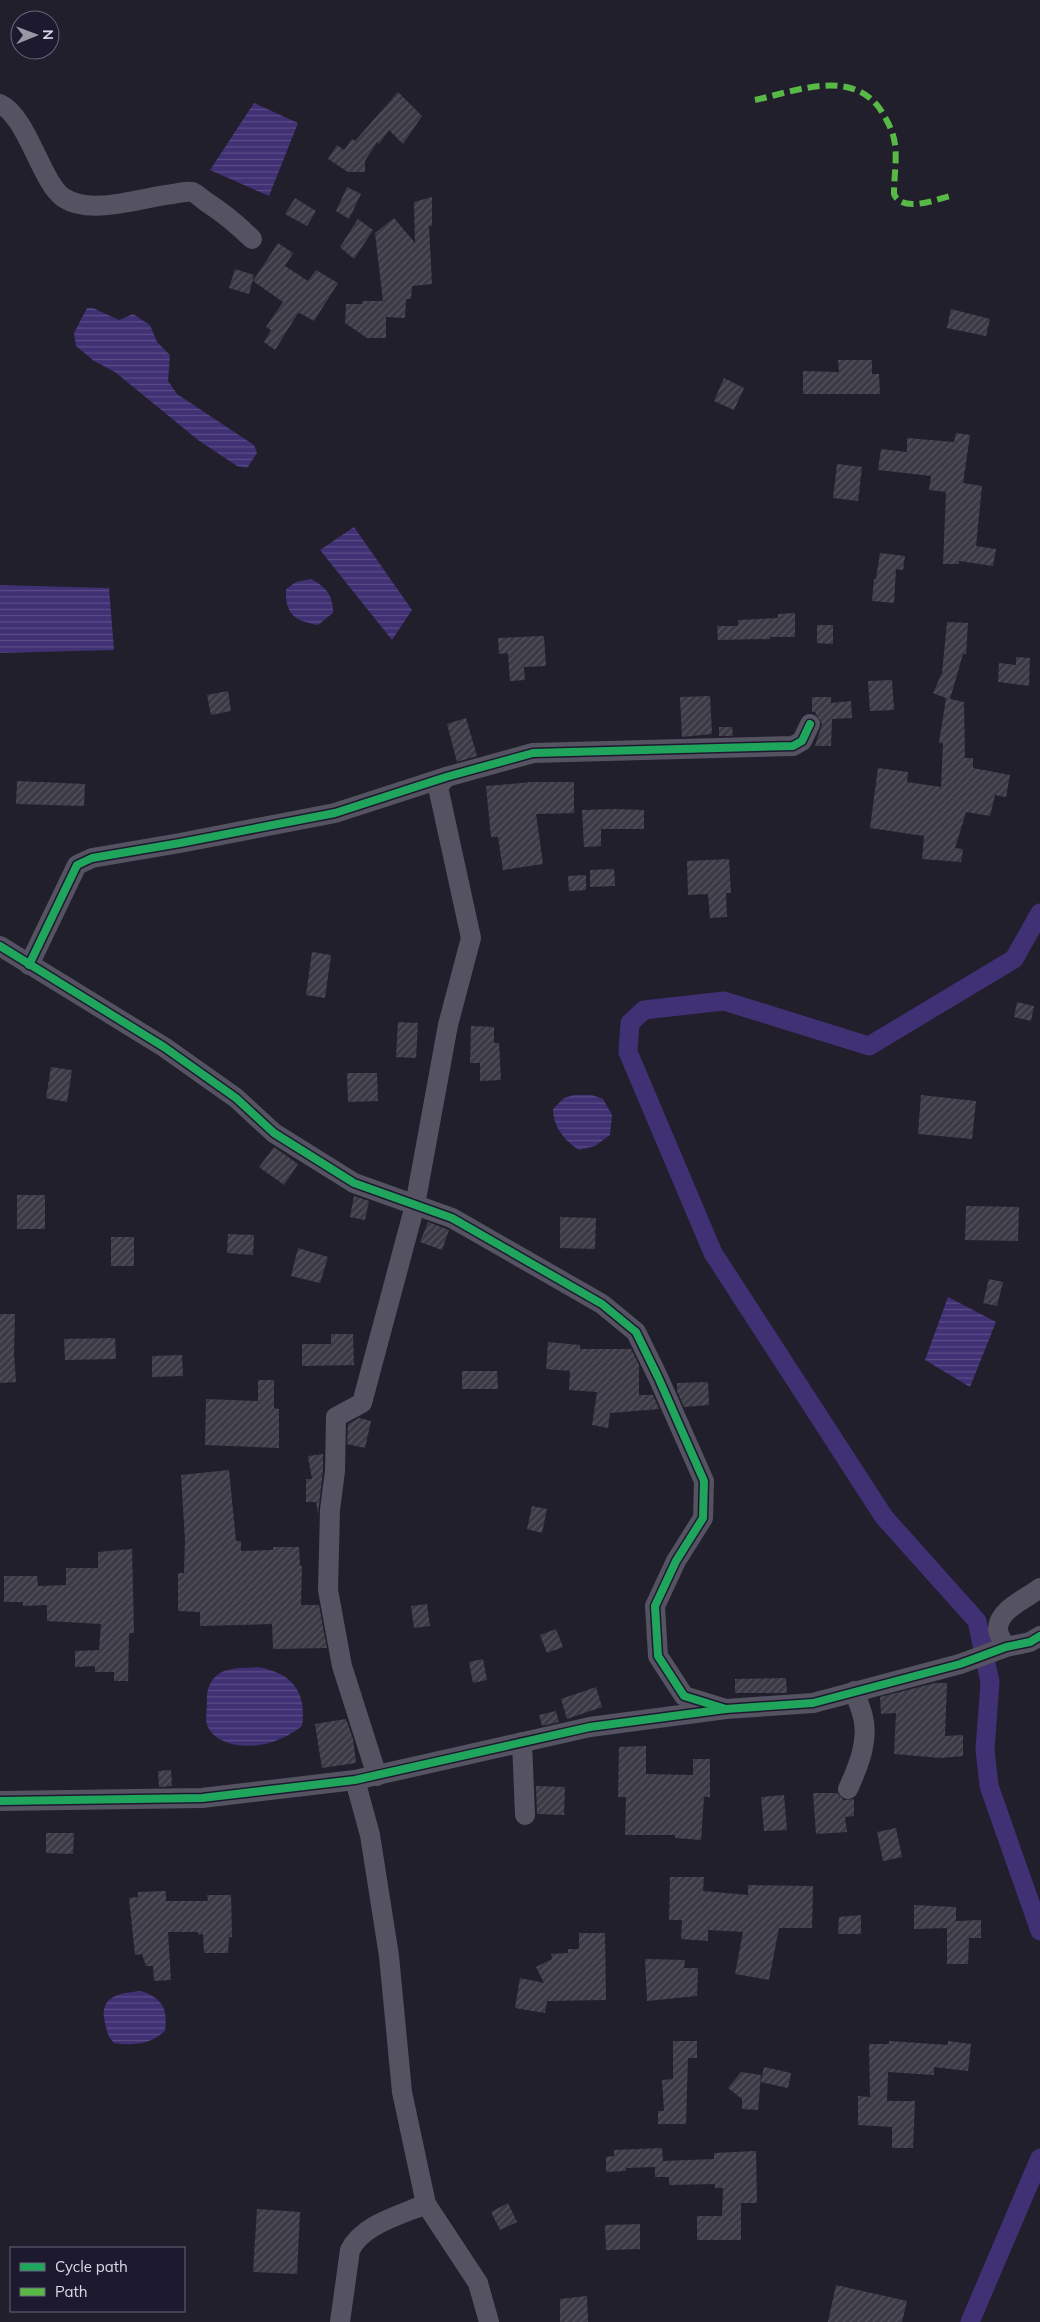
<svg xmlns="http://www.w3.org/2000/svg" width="1040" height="2322" font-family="Mulish,sans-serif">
	<defs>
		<pattern id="water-rules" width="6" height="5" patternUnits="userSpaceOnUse" patternTransform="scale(1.25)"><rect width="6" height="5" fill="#403074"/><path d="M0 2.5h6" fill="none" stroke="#5b4d88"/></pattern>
		<pattern id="building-hatch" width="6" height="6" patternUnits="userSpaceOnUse" patternTransform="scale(1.25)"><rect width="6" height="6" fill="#3b3a45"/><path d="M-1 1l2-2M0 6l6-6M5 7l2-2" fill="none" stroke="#575660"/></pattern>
	</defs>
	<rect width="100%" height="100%" fill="#201f2b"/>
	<g fill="url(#water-rules)">
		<polygon points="254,103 298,123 269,196 210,170"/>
		<polygon points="87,308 93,308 119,320 133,314 150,325 157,342 170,355 168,381 177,394 254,445 257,453 247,468 237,466 198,440 115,372 94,361 76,346 74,333"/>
		<polygon points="354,527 412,610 392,640 320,550"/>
		<path d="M311 579C326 587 333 595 333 613L318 625C294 621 285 614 286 589L296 582Z"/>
		<polygon points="0,585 109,588 114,650 0,653"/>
		<path d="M574 1095H592L603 1099 612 1115 610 1135 595 1146 579 1150C565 1141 553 1127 553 1109L564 1098Z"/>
		<polygon points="948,1297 996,1322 970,1387 925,1360"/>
		<path d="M258 1667C291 1673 307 1690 302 1726 293 1733 284 1738 272 1742 253 1749 216 1748 207 1725 205 1719 207 1709 207 1702 206 1691 210 1679 220 1673 230 1667 246 1668 258 1667Z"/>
		<path d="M141 1991C162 1998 168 2008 165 2031 151 2044 133 2046 114 2043 108 2037 107 2032 105 2023 98 1996 120 1993 141 1991Z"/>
	</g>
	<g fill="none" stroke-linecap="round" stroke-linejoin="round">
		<g stroke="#403074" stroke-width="19">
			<polyline points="1040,913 1014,959 869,1046 724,1001 644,1010 630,1023 628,1052 713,1253 884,1517 977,1621 990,1682 985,1749 989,1786 1040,1931"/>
			<polyline points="970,2322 1040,2158"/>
		</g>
	</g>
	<g fill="url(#building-hatch)">
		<polygon points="398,92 422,116 403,144 389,130 379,144 377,142 365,161 365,172 348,172 328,159 337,145 344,150 352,139 355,141"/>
		<polygon points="347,187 361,194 349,219 336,211"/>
		<polygon points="432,197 432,226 429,226 432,284 412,286 411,299 406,299 405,318 386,317 386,338 367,338 345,323 346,304 362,304 363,301 383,301 375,233 394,218 415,243 414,202"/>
		<polygon points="295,198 316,211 307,226 285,214"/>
		<polygon points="358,219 373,230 354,259 340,247"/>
		<polygon points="278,243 293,253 285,266 308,281 316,270 338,283 314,321 300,313 298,313 275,350 264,342 271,330 266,327 283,302 253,281"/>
		<polygon points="235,269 254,275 249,294 229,288"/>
		<polygon points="951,309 990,319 986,336 947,328"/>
		<polygon points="838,360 872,360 872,374 879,374 880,394 803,394 803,371 839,372"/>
		<polygon points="724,378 744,388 734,410 714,401"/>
		<polygon points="956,433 970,435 963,483 982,486 976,546 996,549 993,566 959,561 959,564 943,564 946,492 929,490 931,476 878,470 881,449 907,452 907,438 954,442"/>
		<polygon points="837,464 862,467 858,501 833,498"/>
		<polygon points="880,553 905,556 903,570 896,569 894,603 872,601 874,579 876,579"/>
		<polygon points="795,613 795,637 770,637 770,639 718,640 717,626 738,626 738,620 778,618 778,614"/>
		<polygon points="947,622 968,623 966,654 963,654 950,699 964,702 965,758 973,758 973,768 1010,775 1006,797 995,795 990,816 966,812 955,848 963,849 961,862 922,859 924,836 870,828 878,768 908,772 907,782 941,787 943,743 939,743 946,698 933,693 942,673"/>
		<polygon points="817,625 833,625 833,644 817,643"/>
		<polygon points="544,636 546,666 524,667 525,680 510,681 508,653 499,654 498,638"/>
		<polygon points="1016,657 1030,658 1029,686 998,682 999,663 1016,665"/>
		<polygon points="892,680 894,710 870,711 868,681"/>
		<polygon points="228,691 231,711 211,715 207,695"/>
		<polygon points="710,696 712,734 682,737 680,697"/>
		<polygon points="812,697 831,697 831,703 851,701 852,718 832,719 831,746 815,746 822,724 815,712 812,712"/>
		<polygon points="466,718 477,756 457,762 447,724"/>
		<polygon points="719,727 732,727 733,736 719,736"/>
		<polygon points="17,781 85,784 84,806 16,804"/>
		<polygon points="533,782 574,782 574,813 536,814 543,864 503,870 498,837 491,837 486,786"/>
		<polygon points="615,809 644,810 644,829 601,829 601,846 584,847 582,810"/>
		<polygon points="729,859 731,893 726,893 727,917 710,918 708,894 688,895 687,861"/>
		<polygon points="614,869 615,886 590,887 590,870"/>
		<polygon points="586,875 586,890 569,891 568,876"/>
		<polygon points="312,952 331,955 325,998 306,995"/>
		<polygon points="1017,1002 1034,1006 1031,1021 1014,1017"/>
		<polygon points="398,1022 418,1023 416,1058 396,1057"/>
		<polygon points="471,1026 494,1027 494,1043 499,1043 501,1080 480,1081 480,1063 470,1063"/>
		<polygon points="51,1067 72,1070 67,1102 46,1098"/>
		<polygon points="347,1073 377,1073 378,1101 348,1102"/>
		<polygon points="921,1095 976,1101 972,1139 918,1134"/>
		<polygon points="274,1147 298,1164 284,1185 259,1167"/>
		<rect x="17" y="1195" width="28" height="34"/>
		<polygon points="354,1196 369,1201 365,1220 350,1217"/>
		<polygon points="966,1206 1019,1207 1018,1241 965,1240"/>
		<polygon points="560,1217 596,1218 595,1249 560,1248"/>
		<polygon points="428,1222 449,1230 442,1250 420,1242"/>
		<polygon points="228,1234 254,1235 253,1255 227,1253"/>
		<rect x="111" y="1237" width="23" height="29"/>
		<polygon points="298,1248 328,1257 320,1283 291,1276"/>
		<polygon points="989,1279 1003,1282 997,1306 983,1303"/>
		<polygon points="0,1314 15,1314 14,1354 16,1382 0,1383"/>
		<polygon points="331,1334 353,1334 354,1365 302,1366 302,1344 331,1344"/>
		<polygon points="115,1338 116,1359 65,1360 64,1339"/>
		<polygon points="548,1342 580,1345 580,1349 631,1349 639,1365 639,1395 653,1395 659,1409 610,1413 608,1428 592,1425 597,1392 569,1390 570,1371 546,1369"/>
		<polygon points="182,1355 183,1376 152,1377 152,1356"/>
		<polygon points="462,1371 497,1371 498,1389 462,1389"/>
		<polygon points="258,1380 274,1380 274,1408 279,1409 279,1448 205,1445 206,1399 258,1401"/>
		<polygon points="708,1382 709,1405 684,1407 677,1391 677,1383"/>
		<polygon points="359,1418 371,1421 365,1448 347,1444 348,1424"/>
		<polygon points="323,1454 323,1470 318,1514 316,1502 306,1502 306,1479 312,1479 308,1456"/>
		<polygon points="229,1470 236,1541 241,1541 241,1551 273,1550 273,1547 299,1547 300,1566 302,1566 301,1605 319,1605 327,1648 273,1649 272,1624 200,1626 200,1612 178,1611 178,1573 184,1573 185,1540 181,1475"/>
		<polygon points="532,1506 547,1509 542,1533 527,1529"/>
		<polygon points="132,1549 134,1633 129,1633 128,1681 114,1681 114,1672 95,1672 95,1666 75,1667 75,1651 99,1650 101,1624 47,1621 47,1605 23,1606 23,1602 4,1602 4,1576 37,1576 38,1586 66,1585 66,1568 98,1568 98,1552"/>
		<polygon points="427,1604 430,1626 414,1628 411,1606"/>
		<polygon points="556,1629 563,1647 547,1653 540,1635"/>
		<polygon points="483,1659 487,1680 473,1683 469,1662"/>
		<polygon points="786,1678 787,1693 735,1693 735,1679"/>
		<polygon points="935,1683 947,1683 945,1736 963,1735 963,1756 941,1758 894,1754 896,1713 881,1714 880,1697"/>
		<polygon points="596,1687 602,1707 567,1719 561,1699"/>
		<polygon points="556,1711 559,1722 542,1726 539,1715"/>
		<polygon points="346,1719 353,1739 356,1763 322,1768 315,1724"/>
		<polygon points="646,1746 646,1774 693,1775 693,1759 710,1759 710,1797 704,1797 701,1840 675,1838 675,1835 625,1835 626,1797 618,1797 619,1747"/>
		<polygon points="171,1770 172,1786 159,1787 158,1771"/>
		<polygon points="536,1786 565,1787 564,1815 537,1814"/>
		<polygon points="813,1793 837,1793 844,1800 854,1799 854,1816 845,1817 847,1832 816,1834"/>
		<polygon points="784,1795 787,1830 764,1831 761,1797"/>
		<polygon points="896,1828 902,1857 883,1861 877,1832"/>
		<polygon points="46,1833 74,1833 73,1854 46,1853"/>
		<polygon points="670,1877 704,1877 703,1891 748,1895 748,1885 813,1886 812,1928 779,1928 769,1980 735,1974 743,1932 708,1930 708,1941 681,1939 682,1920 669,1920"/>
		<polygon points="166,1891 166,1901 208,1901 207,1895 231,1895 232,1937 229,1937 228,1953 204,1953 203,1934 198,1935 198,1932 168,1932 171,1980 154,1981 153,1966 146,1966 142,1954 135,1955 129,1898 138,1897 138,1892"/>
		<polygon points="914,1905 956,1907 956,1921 981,1920 981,1938 969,1938 968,1964 947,1964 947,1928 914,1929"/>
		<polygon points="861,1915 861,1934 838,1934 839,1917"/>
		<polygon points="579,1933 605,1933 606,2000 547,2001 545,2013 515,2008 520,1978 544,1983 536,1967 552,1959 551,1954 568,1953 568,1949 579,1949"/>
		<polygon points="645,1959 685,1960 684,1968 698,1968 697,1996 647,2001"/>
		<polygon points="673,2041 697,2041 697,2058 688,2058 686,2124 658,2124 658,2111 664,2111 662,2080 673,2079"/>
		<polygon points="889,2041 948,2045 948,2041 971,2044 968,2071 934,2067 934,2075 888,2072 887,2101 915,2101 913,2148 892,2148 892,2127 858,2125 858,2096 870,2097 869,2044 889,2044"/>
		<polygon points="764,2067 791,2073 788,2088 761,2082"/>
		<polygon points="741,2072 761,2075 758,2110 742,2109 742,2099 728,2088"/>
		<polygon points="662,2148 663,2161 714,2159 714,2153 756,2151 757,2203 741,2203 741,2240 697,2240 697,2216 722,2216 723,2188 715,2188 715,2184 669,2185 669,2177 655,2177 655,2167 626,2168 626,2171 606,2172 606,2157 614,2156 614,2150"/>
		<polygon points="508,2203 517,2222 500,2230 491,2212"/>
		<polygon points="257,2209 300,2212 297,2274 253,2272"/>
		<polygon points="640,2224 640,2249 606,2250 605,2225"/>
		<polygon points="836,2285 907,2301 902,2322 828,2322"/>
		<polygon points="587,2296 588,2322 560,2322 560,2299"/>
	</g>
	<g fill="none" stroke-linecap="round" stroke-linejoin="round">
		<g stroke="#555262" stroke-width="20">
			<path d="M0 104C28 117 41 183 64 198 92 216 142 197 173 194 178 193 187 191 192 192 196 193 201 198 205 201 222 212 237 224 252 239"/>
			<polyline points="0,946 164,1047 236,1098 274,1133 354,1183 452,1218 602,1304 636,1332 658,1377 704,1481 703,1518 676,1561 655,1606 658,1656 684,1696 726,1709"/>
			<polyline points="29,965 77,865 92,858 180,843 335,813 446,777 533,753 793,746 802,741 810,724"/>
			<path d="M1006 1647C1003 1642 998 1635 998 1629 998 1609 1028 1598 1040 1588"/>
			<polyline points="522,1742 525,1815"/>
			<polyline points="377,1776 342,1666 328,1590 330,1510 335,1471 336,1417 362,1403 415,1205 448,1025 471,938 438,787 446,777"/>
			<polyline points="355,1780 370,1835 389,1956 402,2092 426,2204 478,2283 489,2322"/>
			<path d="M848 1789C858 1767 869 1741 863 1717 861 1708 857 1699 854 1691"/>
			<polyline points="0,1801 202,1798 355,1780 590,1727 726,1709 813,1703 960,1664 1006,1647 1030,1642 1040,1636"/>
			<path d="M340 2322 350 2250C363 2224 401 2215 426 2204"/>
		</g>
		<path stroke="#58b947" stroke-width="6" stroke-dasharray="12 6" stroke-linecap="butt" d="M755 100C796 91 854 67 882 112 888 122 893 131 895 144 897 160 894 177 894 194 902 213 935 200 950 196"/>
		<defs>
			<g id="cycleway">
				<polyline points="0,946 164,1047 236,1098 274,1133 354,1183 452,1218 602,1304 636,1332 658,1377 704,1481 703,1518 676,1561 655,1606 658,1656 684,1696 726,1709"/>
				<polyline points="29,965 77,865 92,858 180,843 335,813 446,777 533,753 793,746 802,741 810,724"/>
				<polyline points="0,1801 202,1798 355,1780 590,1727 726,1709 813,1703 960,1664 1006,1647 1030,1642 1040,1636"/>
			</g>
		</defs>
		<use href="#cycleway" stroke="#1d1a30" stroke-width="11"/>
		<use href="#cycleway" stroke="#20a55d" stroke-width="8"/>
	</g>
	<rect x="10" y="2247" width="175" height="65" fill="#1d1a30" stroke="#69667a"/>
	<rect x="20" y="2263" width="25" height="8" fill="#20a55d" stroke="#69667a"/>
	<text x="55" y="2272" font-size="15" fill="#dbd9e9">Cycle path</text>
	<rect x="20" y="2288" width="25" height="8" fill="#58b947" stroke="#69667a"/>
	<text x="55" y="2297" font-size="15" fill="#dbd9e9">Path</text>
	<g transform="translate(35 35) rotate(89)"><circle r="24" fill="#1d1a30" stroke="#69667a"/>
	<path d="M0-4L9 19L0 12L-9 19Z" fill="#9a98a6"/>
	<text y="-8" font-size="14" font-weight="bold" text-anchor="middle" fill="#dbd9e9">N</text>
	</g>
</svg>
